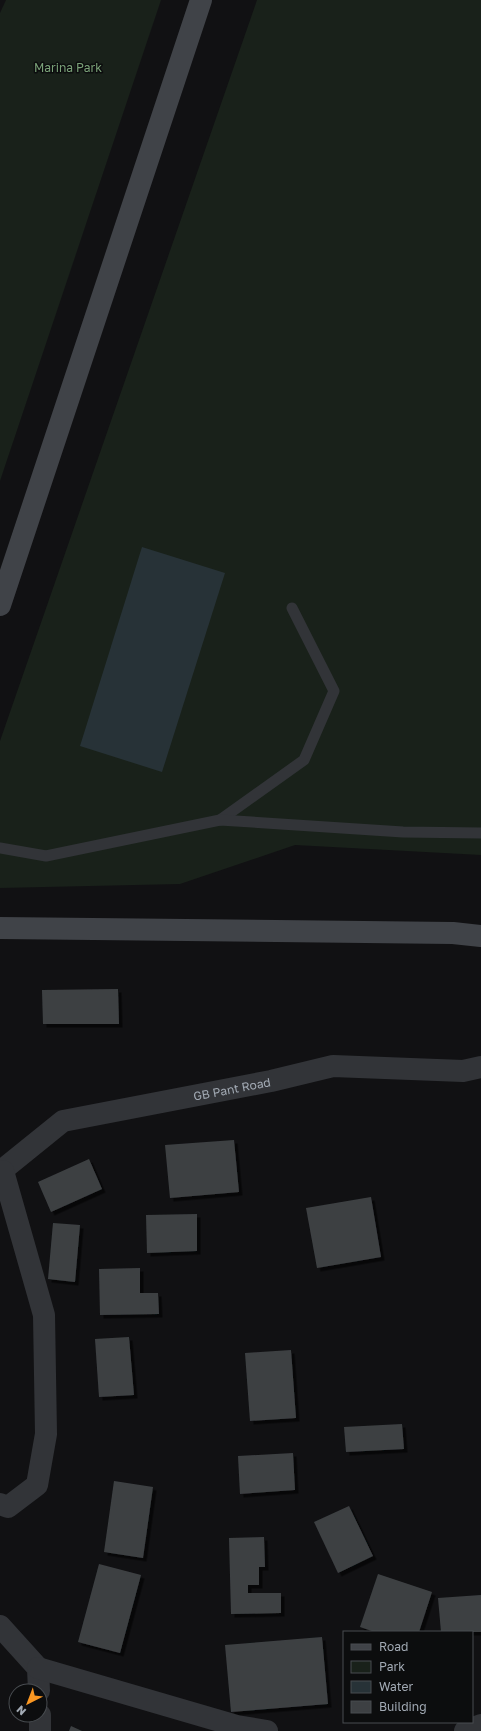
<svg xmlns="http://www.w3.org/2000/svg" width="481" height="1731" font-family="'Golos Text',sans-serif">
	<defs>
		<filter id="shadow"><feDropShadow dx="3.5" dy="3.5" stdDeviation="0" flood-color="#0009"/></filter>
	</defs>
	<rect width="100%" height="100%" fill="#111113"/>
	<g fill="#19211a">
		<polygon points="6,0 161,0 0,481 0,13"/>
		<polygon points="257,0 481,0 481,855 295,845 180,884 0,888 0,741"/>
	</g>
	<polygon fill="#273237" points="142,547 225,573 162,772 80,746"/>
	<g fill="#3d4043" filter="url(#shadow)">
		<polygon points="118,989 119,1024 43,1024 42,990"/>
		<polygon points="234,1140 239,1192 170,1198 165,1145"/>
		<polygon points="89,1159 102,1189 51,1212 38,1182"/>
		<polygon points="371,1197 381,1257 317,1268 306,1208"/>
		<polygon points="197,1214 197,1251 147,1253 146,1215"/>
		<polygon points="53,1223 80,1225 75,1282 48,1279"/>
		<polygon points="140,1268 140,1293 158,1293 159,1314 100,1315 99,1269"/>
		<polygon points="129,1337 134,1395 99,1397 95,1339"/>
		<polygon points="291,1350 296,1418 250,1421 245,1353"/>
		<polygon points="402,1424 404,1449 346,1452 344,1427"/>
		<polygon points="293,1453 295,1490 240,1494 238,1456"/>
		<polygon points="114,1481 153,1487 143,1558 104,1552"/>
		<polygon points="349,1506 373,1556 338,1573 314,1522"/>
		<polygon points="264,1537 265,1567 259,1567 259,1585 248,1585 248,1593 281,1593 281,1613 231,1614 229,1538"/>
		<polygon points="99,1564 141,1575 120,1653 78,1642"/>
		<polygon points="378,1574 432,1592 419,1632 375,1632 360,1627"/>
		<polygon points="481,1595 481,1632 441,1632 438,1598"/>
		<polygon points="322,1637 328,1704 231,1712 225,1645"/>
		<polygon points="71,1726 82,1731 69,1731"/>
	</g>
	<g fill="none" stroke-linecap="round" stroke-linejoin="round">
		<g stroke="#323438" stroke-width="11">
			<polyline points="220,820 304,760 334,691 292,608"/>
			<polyline points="0,848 46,856 220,820 403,832 481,833"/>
		</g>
		<g stroke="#323438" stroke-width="22">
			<path id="s1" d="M0 1172 63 1121 271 1081 333 1066 463 1071 481 1067"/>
			<polyline points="0,1504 8,1507 37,1485 46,1434 44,1315 3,1171"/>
			<polyline points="0,1626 38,1668 39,1691"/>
			<polyline points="38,1668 237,1726 267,1731"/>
			<polyline points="40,1715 40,1731"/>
			<polyline points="465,1731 481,1725"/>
		</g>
		<g stroke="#404348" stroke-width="22">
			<polyline points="0,605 201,0"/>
			<polyline points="0,928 453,933 481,936"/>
		</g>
	</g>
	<g text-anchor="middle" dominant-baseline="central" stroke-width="3" stroke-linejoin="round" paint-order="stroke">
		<g font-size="12" fill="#7aa178" stroke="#0c0d0e">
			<text x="68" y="67">Marina Park</text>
		</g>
		<g font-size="12" fill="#a2aab4" stroke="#0c0d0e">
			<text stroke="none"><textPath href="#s1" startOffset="253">GB Pant Road</textPath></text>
		</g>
	</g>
	<rect x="343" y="1631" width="130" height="92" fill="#0c0d0e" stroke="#484c50"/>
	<rect x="351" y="1644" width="20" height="6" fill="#404348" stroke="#484c50"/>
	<text x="379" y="1651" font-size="12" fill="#a2aab4">Road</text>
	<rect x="351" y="1661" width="20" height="12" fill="#19211a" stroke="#484c50"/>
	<text x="379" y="1671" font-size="12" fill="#a2aab4">Park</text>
	<rect x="351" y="1681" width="20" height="12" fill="#273237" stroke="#484c50"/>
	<text x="379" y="1691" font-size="12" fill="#a2aab4">Water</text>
	<rect x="351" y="1701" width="20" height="12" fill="#3d4043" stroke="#484c50"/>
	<text x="379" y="1711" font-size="12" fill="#a2aab4">Building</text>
	<g transform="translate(28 1703) rotate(222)"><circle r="19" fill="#0c0d0e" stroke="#484c50"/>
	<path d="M0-3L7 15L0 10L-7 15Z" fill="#fa9722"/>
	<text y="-6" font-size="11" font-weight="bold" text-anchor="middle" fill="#a2aab4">N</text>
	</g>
</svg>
